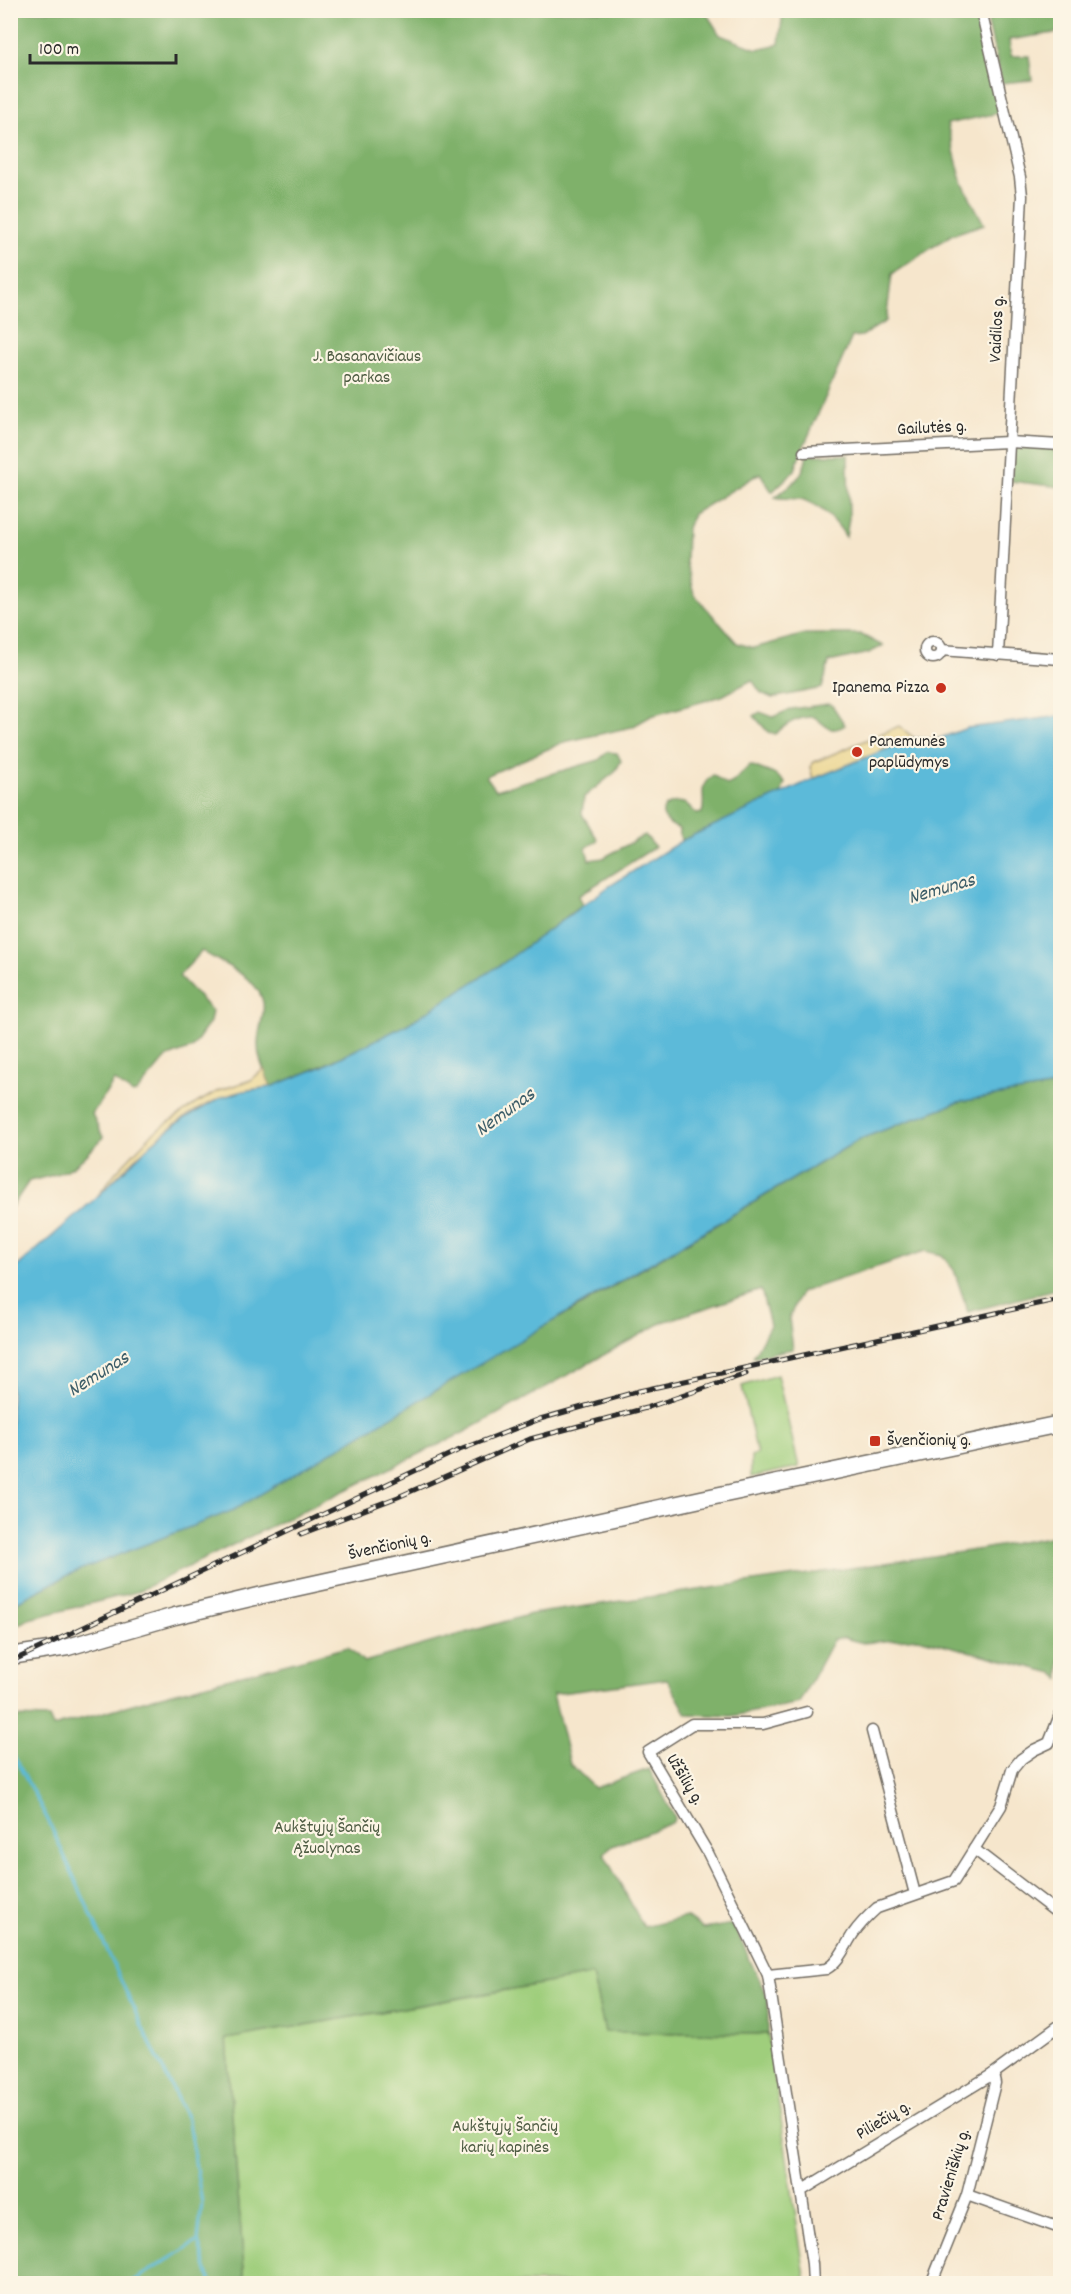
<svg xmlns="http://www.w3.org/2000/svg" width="1071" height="2294" font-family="Dekko,sans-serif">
	<rect width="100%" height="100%" fill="#fcf5e5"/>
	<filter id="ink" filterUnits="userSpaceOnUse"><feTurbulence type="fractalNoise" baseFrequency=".0167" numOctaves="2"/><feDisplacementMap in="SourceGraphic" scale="12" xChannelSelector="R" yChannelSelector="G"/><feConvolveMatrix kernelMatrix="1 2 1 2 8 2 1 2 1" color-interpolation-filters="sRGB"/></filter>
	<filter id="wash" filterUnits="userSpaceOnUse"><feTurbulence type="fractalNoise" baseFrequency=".008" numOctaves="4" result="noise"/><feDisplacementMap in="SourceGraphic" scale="24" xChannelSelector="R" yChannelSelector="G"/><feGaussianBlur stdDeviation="1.35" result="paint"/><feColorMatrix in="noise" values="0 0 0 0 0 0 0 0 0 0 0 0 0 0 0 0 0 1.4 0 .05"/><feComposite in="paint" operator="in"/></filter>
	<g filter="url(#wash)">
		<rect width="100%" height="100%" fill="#f6e6cc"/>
		<g fill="#9fce7b" stroke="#657c53" stroke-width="1.5">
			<polygon points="777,1375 799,1467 751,1477 751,1457 757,1454 742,1386"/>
			<polygon points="592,1975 605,2032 768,2034 806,2283 245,2283 226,2039"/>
		</g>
		<g fill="#7fb16b" stroke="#556e4b" stroke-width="1.5">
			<path d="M847 10 974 11 999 113 947 124 962 182 984 224 951 235 892 274 886 321 862 336 852 337 800 455 795 470 772 492 760 473 693 514 687 528 686 563 694 594 737 643 754 648 805 634H860L883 646 869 653 829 662 822 688 772 698 761 693 752 680 722 696 651 716 632 727 564 742 486 776 496 790 599 760 607 752 617 753 621 761 615 772 584 797 582 814 598 840 586 848 589 860 603 858 645 835 655 847 578 896 582 905C526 947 466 993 404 1026 361 1049 316 1069 271 1087 265 1072 257 1058 258 1042 260 1016 273 1003 250 981 237 969 217 961 202 951L179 976 212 1011 210 1022 192 1048 166 1058 137 1092 133 1094 114 1081 92 1114 103 1137C77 1168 68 1173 29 1181L11 1208V11H705L720 35 757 49 779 44 783 11H797L807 15H833Z"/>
			<polygon points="1014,11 1060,16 1060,32 1009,40 1011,56 1029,56 1032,80 1002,83 988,23 989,18"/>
			<polygon points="1013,446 1060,448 1060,487 1011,481"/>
			<path d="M807 455H848L849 518 846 537C836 521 823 507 804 500 795 497 785 500 775 497 793 483 803 479 807 455Z"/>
			<path d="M828 704 832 705 845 725C830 735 826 725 814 717 797 717 788 723 775 734L768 732 754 716 760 712 773 717 791 709Z"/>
			<path d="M750 765 776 775 785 783 781 794 681 841 679 829C675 827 670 825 667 821 654 808 675 798 686 804 690 806 694 812 697 814L702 813C707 797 696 787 713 775L727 785 733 782Z"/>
			<polygon points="1060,1085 1060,1288 968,1312 954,1270 942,1255 925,1251 801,1292 789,1318 793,1349 753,1357 770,1325 761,1290 663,1322 465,1432 136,1592 29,1619 11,1628 11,1605 572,1311 860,1139 958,1102"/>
			<polygon points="1060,1535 1060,1679 1053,1673 918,1638 863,1643 844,1638 833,1640 799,1703 732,1716 687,1714 667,1679 553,1694 570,1764 595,1788 649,1769 675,1818 672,1823 610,1847 604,1854 644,1927 686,1917 703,1929 733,1924 768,1999 768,2034 605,2032 592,1975 226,2039 245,2283 11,2283 10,1717 49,1718 53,1727 150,1699 348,1647 364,1662 531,1614 982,1549"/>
		</g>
		<g fill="#eeda9e" stroke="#8c8264" stroke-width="1.5">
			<polygon points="899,726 914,738 813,779 810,767 814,762"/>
			<path d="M264 1069 271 1087C254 1089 237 1091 221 1098 171 1118 134 1160 97 1197L115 1173 153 1133 197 1103 220 1090 251 1080Z"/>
		</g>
		<polygon fill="#5bbad9" stroke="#437282" stroke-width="1.5" points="1060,716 1060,1085 958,1102 860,1139 234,1510 72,1573 11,1605 11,1272 97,1197 152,1143 179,1122 220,1098 243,1091 271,1087 321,1067 406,1025 502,964 608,887 681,841 813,779 914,738 938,739 967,728"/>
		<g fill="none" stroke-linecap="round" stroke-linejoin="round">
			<g stroke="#5bbad9" stroke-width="3">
				<polyline points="10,1749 48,1820 138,2018 188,2121 202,2203 198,2241 211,2284"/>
				<polyline points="125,2284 135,2280 198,2241"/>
			</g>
		</g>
	</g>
	<g filter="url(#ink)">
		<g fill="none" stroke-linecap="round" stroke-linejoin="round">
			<defs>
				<g id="street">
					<polyline points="981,10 1020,177 1022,196 998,655"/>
					<polyline points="804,452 1008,442 1060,445"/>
					<circle cx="933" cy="650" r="8"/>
					<polyline points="941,650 1060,659"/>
					<polyline points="872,1731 915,1894"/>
					<polyline points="974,1849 1060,1915"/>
					<path d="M768 1975 826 1969C839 1962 845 1946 853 1934 860 1924 868 1916 877 1908L954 1881 1001 1806 1012 1770 1021 1759 1034 1750 1049 1743 1060 1715"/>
					<polyline points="801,2191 768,1975 708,1853 648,1752 692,1724 763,1724 807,1712"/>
					<polyline points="967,2195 1060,2228"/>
					<polyline points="813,2284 812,2264 801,2191 993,2074 1060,2025"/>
					<polyline points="931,2284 967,2195 995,2083 993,2074"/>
				</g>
				<polyline id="secondary" points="10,1656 68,1647 175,1616 263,1595 701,1499 1060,1424"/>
			</defs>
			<use href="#street" stroke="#726c63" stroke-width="13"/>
			<use href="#secondary" stroke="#726c63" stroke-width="19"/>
			<use href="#street" stroke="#fff" stroke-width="10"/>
			<use href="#secondary" stroke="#fff" stroke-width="16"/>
			<defs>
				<g id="rail">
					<polyline points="301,1534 398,1497 530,1439 646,1408 746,1374"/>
					<polyline points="10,1662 457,1451 540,1419 639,1391 1060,1299"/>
				</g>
			</defs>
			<use href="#rail" stroke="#2b2b2b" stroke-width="5"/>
			<use href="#rail" stroke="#fcf5e5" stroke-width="3" stroke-dasharray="9" stroke-linecap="butt"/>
		</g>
	</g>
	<g fill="#c8321e" stroke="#fcf5e5" stroke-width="2">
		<circle cx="941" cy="688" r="6"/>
		<circle cx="857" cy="752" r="6"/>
		<rect x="869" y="1435" width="12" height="12" rx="3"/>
	</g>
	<g text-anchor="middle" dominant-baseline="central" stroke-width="4.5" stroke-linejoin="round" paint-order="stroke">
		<g font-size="18" fill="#2b2b2b" stroke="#fcf5e5">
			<text transform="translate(998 329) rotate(-87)">Vaidilos g.</text>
			<text transform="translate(932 429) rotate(-3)">Gailutės g.</text>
			<text transform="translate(390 1547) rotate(-12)">Švenčionių g.</text>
			<text transform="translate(684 1780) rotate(59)">Užšilių g.</text>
			<text transform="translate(884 2121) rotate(-31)">Piliečių g.</text>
			<text transform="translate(952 2175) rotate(-73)">Pravieniškių g.</text>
		</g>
		<g font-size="18" fill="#4e5c43" stroke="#fcf5e5">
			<text x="367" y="357">J. Basanavičiaus<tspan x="367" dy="21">parkas</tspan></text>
			<text x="327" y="1828">Aukštųjų Šančių<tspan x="327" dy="21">Ąžuolynas</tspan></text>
			<text x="505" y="2127">Aukštųjų Šančių<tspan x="505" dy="21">karių kapinės</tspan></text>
		</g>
		<g font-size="18" fill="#2b2b2b" stroke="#fcf5e5" text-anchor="start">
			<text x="929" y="688" text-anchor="end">Ipanema Pizza</text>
			<text x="869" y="742">Panemunės<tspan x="869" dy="21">paplūdymys</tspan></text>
			<text x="887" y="1441">Švenčionių g.</text>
		</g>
		<g font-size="20" font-style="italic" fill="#3c5d68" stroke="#fcf5e5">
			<text transform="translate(942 890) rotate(-16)">Nemunas</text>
			<text transform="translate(506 1113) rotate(-36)">Nemunas</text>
			<text transform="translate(99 1375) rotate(-32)">Nemunas</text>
		</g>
	</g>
	<rect width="1071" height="2294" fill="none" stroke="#fcf5e5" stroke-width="36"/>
	<path d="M30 54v9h146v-9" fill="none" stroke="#2b2b2b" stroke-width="3"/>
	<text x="39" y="54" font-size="18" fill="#2b2b2b" stroke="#fcf5e5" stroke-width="4.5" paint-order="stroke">100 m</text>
</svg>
